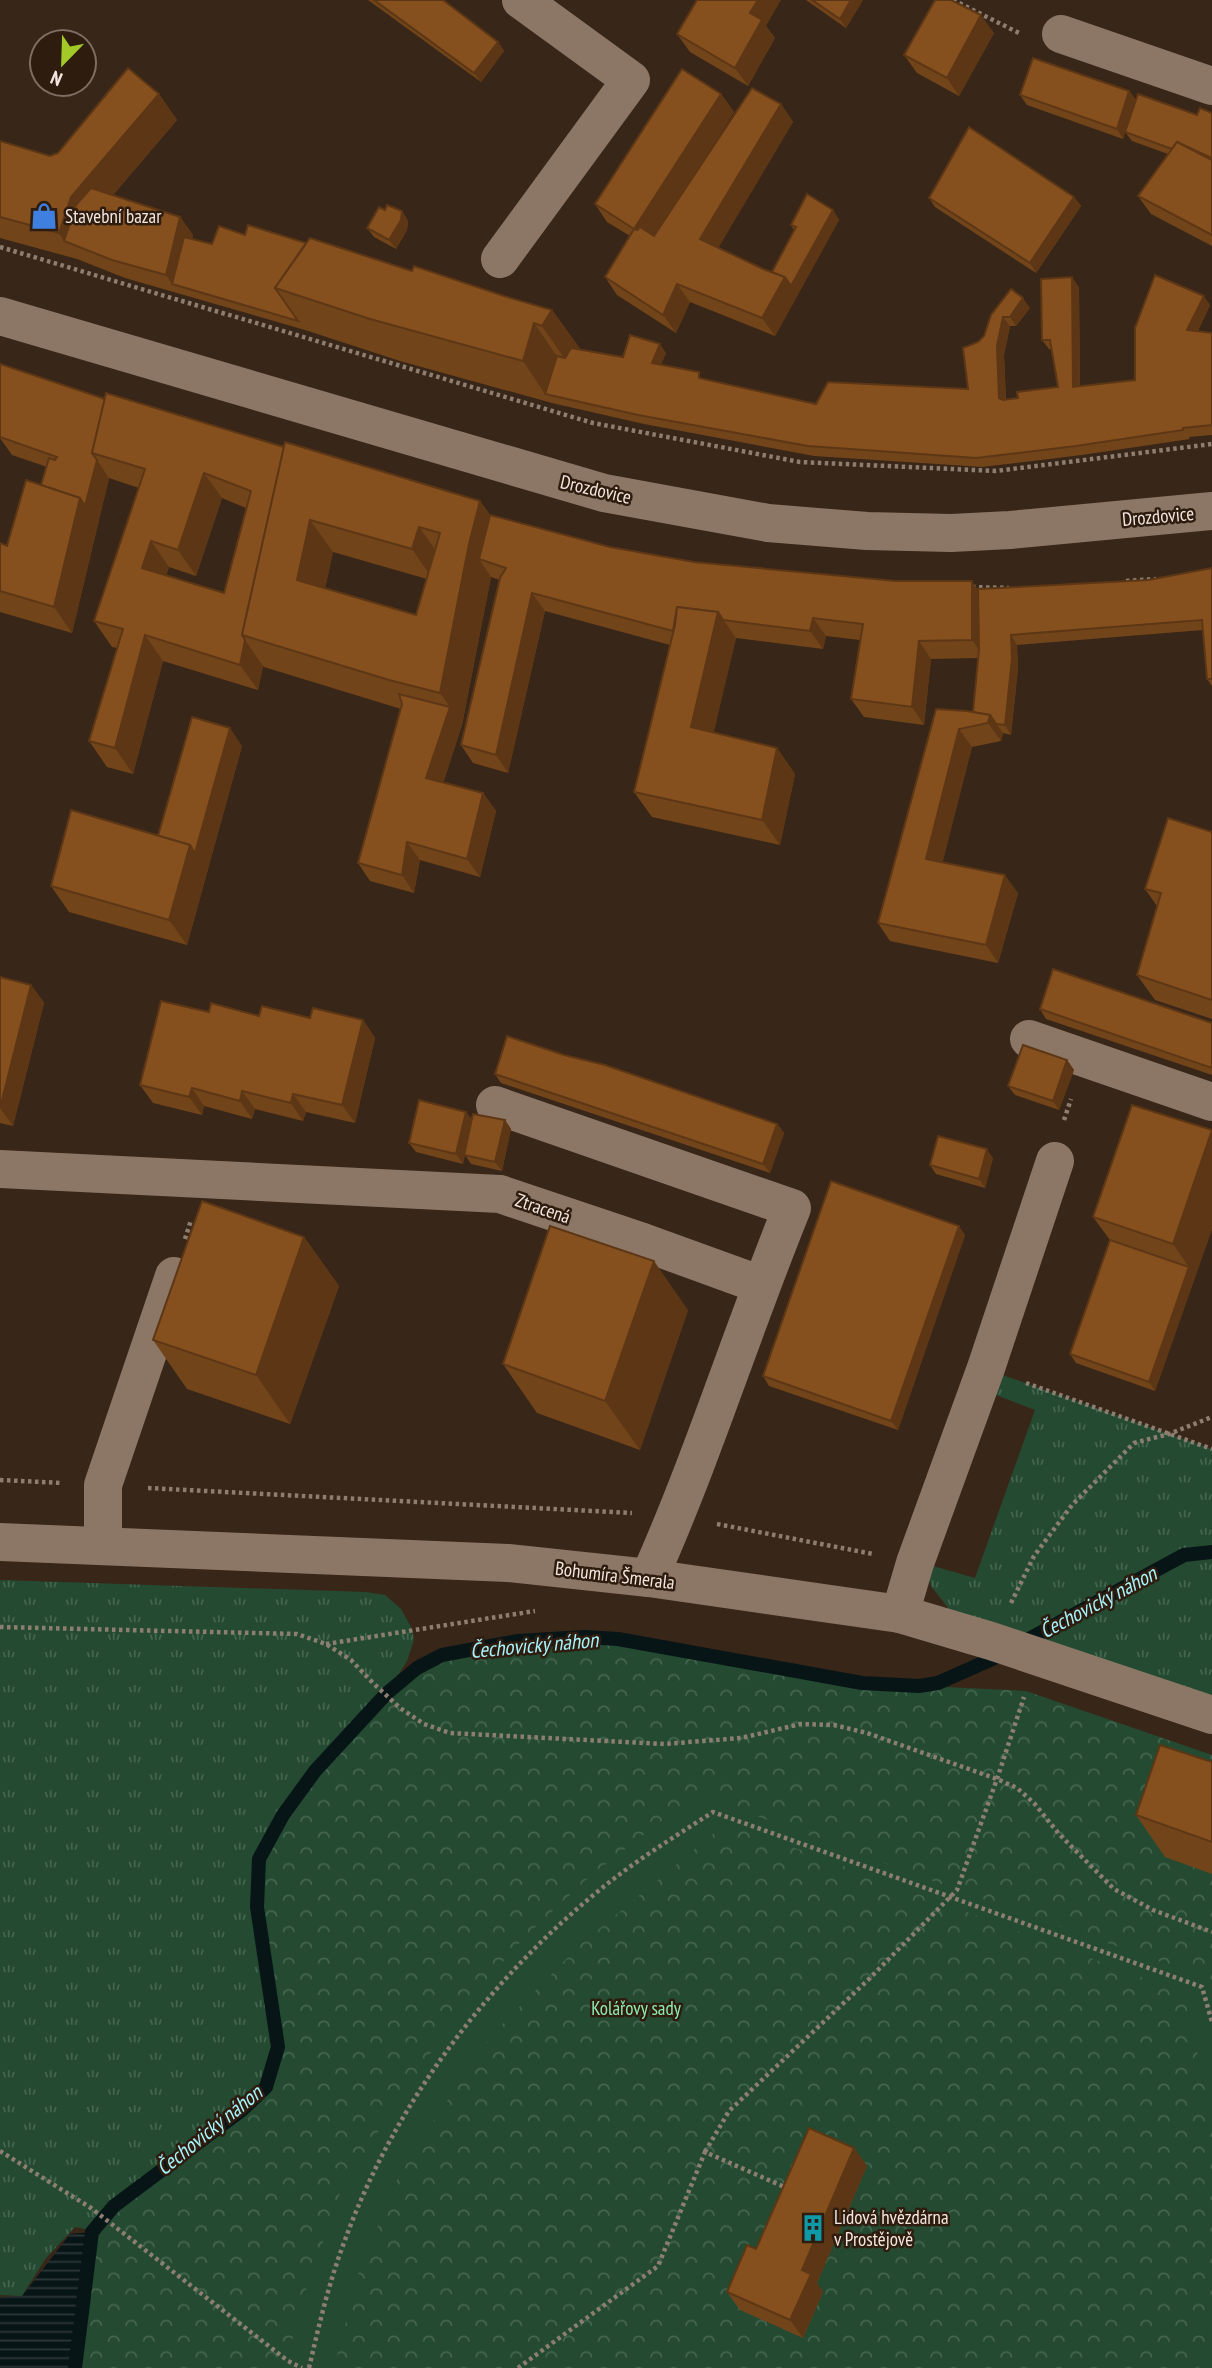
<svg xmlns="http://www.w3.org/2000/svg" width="1212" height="2368" font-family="'PT Sans Narrow',sans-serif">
	<defs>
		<pattern id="grass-tufts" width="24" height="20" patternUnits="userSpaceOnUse" patternTransform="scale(1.75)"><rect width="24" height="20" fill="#244b32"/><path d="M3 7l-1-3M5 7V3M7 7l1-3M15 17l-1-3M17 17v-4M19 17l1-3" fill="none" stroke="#44654f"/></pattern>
		<pattern id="forest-crowns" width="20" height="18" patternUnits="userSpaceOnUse" patternTransform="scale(1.75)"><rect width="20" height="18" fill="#244b32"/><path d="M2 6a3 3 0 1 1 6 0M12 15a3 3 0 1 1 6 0" fill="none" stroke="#44654f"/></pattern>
		<pattern id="water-rules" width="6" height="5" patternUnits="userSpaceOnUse" patternTransform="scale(1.75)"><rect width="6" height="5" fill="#081517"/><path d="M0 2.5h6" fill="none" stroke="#2d3738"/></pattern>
	</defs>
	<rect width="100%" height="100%" fill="#382618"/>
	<g fill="url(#grass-tufts)">
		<polygon points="994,1372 1212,1449 1212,1699 952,1613 931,1586 926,1564 975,1578 1035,1410 986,1391"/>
		<polygon points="0,1580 366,1592 385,1595 401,1609 412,1629 414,1640 407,1661 386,1694 315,1771 283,1815 259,1859 267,1969 278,2047 266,2087 242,2110 85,2229 75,2227 46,2258 22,2296 0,2295"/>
	</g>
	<polygon fill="url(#forest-crowns)" points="584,1637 618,1639 862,1683 1026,1691 1212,1755 1212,2368 75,2368 92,2232 114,2206 242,2110 266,2087 278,2047 257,1907 259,1859 283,1815 315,1771 374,1705 417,1668 442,1655 464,1650 518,1641"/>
	<g fill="#244b32">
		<polygon points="697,1794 957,1890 1212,1980 1212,2119 1184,1993 739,1827 719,1829 581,1944 490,2037 402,2168 360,2268 334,2368 286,2368 299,2310 343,2185 458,2012 522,1940 589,1877"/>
		<polygon points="1212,2311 1212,2368 1199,2368"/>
	</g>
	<polygon fill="url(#water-rules)" points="92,2232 75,2368 0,2368 0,2297 22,2296 70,2234"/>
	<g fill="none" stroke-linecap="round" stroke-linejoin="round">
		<polyline stroke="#081517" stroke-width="14" points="75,2368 92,2232 114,2206 242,2110 266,2087 278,2047 257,1907 259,1859 283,1815 315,1771 386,1694 417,1668 442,1655 518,1641 584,1637 618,1639 862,1683 919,1686 938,1683 992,1659 1184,1555 1212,1552"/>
		<g stroke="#8d7e72" stroke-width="4.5" stroke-dasharray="3.5 3.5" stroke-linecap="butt">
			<polyline points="953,0 1021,34"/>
			<polyline points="0,247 593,423 800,462 996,471 1212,444"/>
			<polyline points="1126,581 1156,579"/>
			<polyline points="972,587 1009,588"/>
			<polyline points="1064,1120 1071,1099"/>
			<polyline points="185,1239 191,1220"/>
			<polyline points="1026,1383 1212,1449"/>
			<polyline points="0,1480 62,1483"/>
			<polyline points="148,1488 632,1513"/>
			<polyline points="717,1524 873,1554"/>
			<polyline points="1011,1603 1034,1556 1072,1505 1134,1443 1169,1434 1212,1417"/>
			<polyline points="0,1627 297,1634 326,1644 351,1660 373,1683 400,1708 424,1724 450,1733 664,1744 741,1738 801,1724 834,1725 867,1733 997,1779 1017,1788 1034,1803 1059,1834 1114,1889 1153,1910 1212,1932"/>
			<polyline points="326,1644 535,1611"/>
			<polyline points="0,2151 91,2208 288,2361 302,2368"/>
			<polyline points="705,2152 729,2111 868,1980 957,1890 997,1779 1024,1697"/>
			<path d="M309 2368C319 2325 329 2282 345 2240 395 2102 492 1975 607 1884 640 1858 677 1835 713 1812L1202 1987 1212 2022"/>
			<polyline points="518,2368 658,2266 705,2152 789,2189"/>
		</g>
		<g stroke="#8c7767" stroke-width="38">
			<polyline points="1061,34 1212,86"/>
			<polyline points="500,259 631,80 521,0"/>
			<polyline points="0,316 604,493 768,523 867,531 951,533 1010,530 1212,511"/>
			<polyline points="1029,1039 1212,1102"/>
			<path d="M495 1105 792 1208C742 1331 703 1457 649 1578"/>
			<polyline points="0,1169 500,1194 643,1242 761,1285"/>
			<polyline points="0,1542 508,1563 649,1578 900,1614 991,1641 1212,1715"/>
			<polyline points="103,1546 103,1485 174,1276"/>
			<polyline points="900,1614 915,1563 986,1368 1055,1161"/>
		</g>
	</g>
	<g fill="#72441a" fill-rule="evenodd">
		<polygon points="368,0 443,0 498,42 504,51 481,82"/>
		<polygon points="806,0 863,0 846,28"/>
		<polygon points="766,26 775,38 748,86 690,52 677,34"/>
		<polygon points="994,33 959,96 917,73 904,55"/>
		<polygon points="1129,91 1136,100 1197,115 1212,113 1212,246 1151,214 1138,196 1168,154 1132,141 1125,132 1123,139 1027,105 1020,95"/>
		<polygon points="159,94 177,120 113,195 180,217 193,235 192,239 212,244 245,235 306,243 412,271 552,310 580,349 623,357 666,353 661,364 704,379 816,404 968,389 978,342 984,336 991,315 1030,308 1016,326 1010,326 1004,355 1006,399 1018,398 1058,387 1052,349 1049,349 1042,340 1079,287 1080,386 1135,380 1210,305 1198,331 1212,333 1212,435 1189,437 1190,439 1082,455 982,467 814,456 644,424 552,403 400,361 305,330 125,278 77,259 0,238 0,141 50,156 58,153"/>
		<polygon points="721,94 734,112 664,221 781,104 793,122 718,247 763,269 772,272 794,230 791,225 833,210 839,220 775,336 690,302 676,333 617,295 605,277 630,236 607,222 595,204"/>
		<polygon points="1074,197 1081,206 1036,273 935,207 929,198"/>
		<polygon points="385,210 402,211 408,221 407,230 396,249 374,237 367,228"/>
		<path d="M105 399 480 501 490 515 610 547 694 562 978 589 1148 580 1212 568V686L1207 679 1203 630 1017 645 1018 668 1011 735 1003 733 1001 741 972 747 942 863 1018 893 998 963 890 941 878 923 936 709 973 712 978 658 931 659 924 725 864 717 851 699 860 640 826 636 823 649 736 638 713 733 777 748 795 774 780 845 652 817 634 792 670 645 545 611 508 773 473 763 461 745 500 580 491 577 462 725 443 783 483 793 496 811 480 877 420 860 414 893 370 881 358 863 401 709 264 667 263 666 258 690 163 661 133 774 107 767 89 741 117 648 112 647 94 621 139 488 109 478 72 633 0 612V543L7 546 41 485 47 467 12 455 0 438ZM222 498 246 508 224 593 166 575 169 567 196 576ZM333 552 427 579 416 615 325 588Z"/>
		<polygon points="242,746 187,945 69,912 51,886 158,836"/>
		<polygon points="1212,832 1212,1019 1155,1000 1137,975 1157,906 1145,889"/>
		<polygon points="0,977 31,985 44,1003 13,1126 0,1123"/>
		<polygon points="1040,1009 1212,1023 1212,1075 1046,1019"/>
		<polygon points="209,1012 259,1016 363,1020 375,1038 355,1123 306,1112 303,1121 255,1109 252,1119 204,1106 202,1115 153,1103 140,1085"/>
		<polygon points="564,1055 777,1124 784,1133 770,1173 501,1083 495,1074"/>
		<polygon points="1067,1060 1074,1070 1059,1110 1015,1095 1008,1086"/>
		<polygon points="466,1112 472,1120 505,1120 511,1129 502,1171 471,1164 465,1155 463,1164 416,1152 409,1143"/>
		<polygon points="993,1158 985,1188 936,1174 930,1165"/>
		<polygon points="1093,1217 1212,1229 1155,1391 1076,1363 1070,1354 1110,1240"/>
		<polygon points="965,1235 898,1430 769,1386 763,1376"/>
		<polygon points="304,1237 339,1286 290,1424 187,1389 153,1340"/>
		<polygon points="688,1310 640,1450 537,1413 503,1364"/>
		<polygon points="1212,1762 1212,1874 1165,1857 1136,1815"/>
		<polygon points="854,2148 867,2166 817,2283 823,2292 803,2338 740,2310 727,2292 756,2249"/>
	</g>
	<g fill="#5d3715">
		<polygon points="758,0 781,0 766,26 775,38 748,86 735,68 750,13"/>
		<polygon points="851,0 863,0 846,28 840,19"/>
		<polygon points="981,15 994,33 959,96 947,78"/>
		<polygon points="498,42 504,51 481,82 474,73"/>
		<polygon points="1129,91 1136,100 1123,139 1117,129"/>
		<polygon points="159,94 177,120 89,223 64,241 59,233 71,197"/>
		<polygon points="721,94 734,112 647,247 634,229"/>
		<polygon points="781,104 793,122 713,257 700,239"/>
		<polygon points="1074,197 1081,206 1036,273 1030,263"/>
		<polygon points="833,210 839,220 775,336 762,318 785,277"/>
		<polygon points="402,211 408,221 407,230 396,249 389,240"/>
		<polygon points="180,217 193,235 180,287 172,284 166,275"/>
		<polygon points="1072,277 1079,287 1080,396 1073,387"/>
		<polygon points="677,284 690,302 676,333 663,315"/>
		<polygon points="1204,296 1210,305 1194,339 1187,330"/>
		<polygon points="1023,298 1030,308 1016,326 1010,317"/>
		<polygon points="552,310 582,351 571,368 542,326"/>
		<polygon points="1003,317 1010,326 1004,355 1006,407 999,398 997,346"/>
		<polygon points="534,323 563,365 545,394 523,361"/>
		<polygon points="660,344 666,353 658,372 652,363"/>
		<polygon points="97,460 109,478 72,633 54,607 80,498"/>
		<polygon points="204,473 222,498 196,576 178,550"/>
		<polygon points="480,501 503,533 479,559 491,577 462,725 439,796 426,778 450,707 440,693 469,544"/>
		<polygon points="310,520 333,552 320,612 297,580"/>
		<polygon points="419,527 442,559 434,581 412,549"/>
		<polygon points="151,541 169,567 160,594 142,568"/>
		<polygon points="972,581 984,599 985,658 972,640"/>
		<polygon points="532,593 545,611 508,773 496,755"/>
		<polygon points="718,612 736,638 709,753 691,727"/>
		<polygon points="813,618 826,636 823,649 810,631"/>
		<polygon points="145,635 163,661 133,774 115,748"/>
		<polygon points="1011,635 1017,645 1018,668 1011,735 1005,725"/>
		<polygon points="245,640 263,666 258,690 240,665"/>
		<polygon points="919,641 931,659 924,725 912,707"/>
		<polygon points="990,715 1003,733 1001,741 988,723"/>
		<polygon points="230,728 242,746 187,945 169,920 190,845"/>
		<polygon points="959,729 972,747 939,877 926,859"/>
		<polygon points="777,748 795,774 780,845 762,820"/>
		<polygon points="483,793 496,811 480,877 467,859"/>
		<polygon points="407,842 420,860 414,893 402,875"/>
		<polygon points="1005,875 1018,893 998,963 986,945"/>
		<polygon points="31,985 44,1003 13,1126 0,1108"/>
		<polygon points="363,1020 375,1038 355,1123 342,1105"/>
		<polygon points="1067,1060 1074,1070 1059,1110 1053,1101"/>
		<polygon points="192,1088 204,1106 202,1115 189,1097"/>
		<polygon points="242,1091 255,1109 252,1119 240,1101"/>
		<polygon points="293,1094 306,1112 303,1121 291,1103"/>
		<polygon points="466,1112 473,1121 463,1164 456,1154"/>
		<polygon points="505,1120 511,1129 502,1171 495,1162"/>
		<polygon points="777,1124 784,1133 770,1173 763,1164"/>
		<polygon points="1212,1131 1212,1229 1155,1391 1149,1382 1189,1267 1173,1244"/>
		<polygon points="987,1149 993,1158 985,1188 979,1179"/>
		<polygon points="959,1226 965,1235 898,1430 891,1421"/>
		<polygon points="304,1237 339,1286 290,1424 256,1375"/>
		<polygon points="654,1261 688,1310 640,1450 605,1401"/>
		<polygon points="854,2148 867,2166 817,2283 823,2292 803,2338 790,2320 802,2270"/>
	</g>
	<g fill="#854f1e" stroke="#5d3715" stroke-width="2" fill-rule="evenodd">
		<polygon points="374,0 443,0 498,42 474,73"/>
		<polygon points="697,0 758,0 750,13 762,20 735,68 677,34"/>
		<polygon points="812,0 851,0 840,19"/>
		<polygon points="935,0 951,0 981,15 947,78 904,55"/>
		<polygon points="1033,58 1129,91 1117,129 1020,95"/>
		<polygon points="128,68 159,94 71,197 59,233 0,217 0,141 50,156 58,153"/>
		<polygon points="682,69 721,94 634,229 637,230 640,227 654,236 752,88 781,104 700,239 763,269 785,277 762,318 677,284 663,315 605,277 634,229 595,204"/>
		<polygon points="1138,94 1197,115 1200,108 1212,113 1212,158 1177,142 1172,149 1125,132"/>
		<polygon points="969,127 1074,197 1030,263 929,198"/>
		<polygon points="1177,142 1212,160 1212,235 1138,196"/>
		<polygon points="91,188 180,217 166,275 112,260 64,241 76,205"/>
		<polygon points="807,194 833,210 791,286 785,277 772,272 796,227 791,225"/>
		<polygon points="387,205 402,211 401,220 389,240 367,228 379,207 385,210"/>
		<polygon points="248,225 306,243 275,288 298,321 172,284 184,237 212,244 219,226 245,235"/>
		<polygon points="310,238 412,271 414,266 504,296 552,310 542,326 534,323 523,361 370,319 275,288"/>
		<polygon points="1155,275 1204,296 1187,330 1212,333 1212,425 1183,428 1183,430 1076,446 976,458 808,446 638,415 545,394 557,356 565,358 571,348 623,357 630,335 660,344 652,363 699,372 699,378 816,404 828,382 968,389 963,348 978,342 984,336 991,315 1011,289 1023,298 1010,317 1003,317 997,346 999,398 1003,400 1018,398 1017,392 1058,387 1050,340 1042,340 1041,279 1072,277 1073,387 1135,380 1135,328"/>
		<polygon points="0,364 105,399 92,453 97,460 85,506 80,498 41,485 49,458 55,460 57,457 0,437"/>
		<path d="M106 393 284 447 242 635 245 640 240 665 145 635 115 748 89 741 123 629 94 621 145 469 92 453ZM204 473 251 491 224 593 142 568 151 541 178 550Z"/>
		<path d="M285 442 480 501 469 544 440 693 389 680 242 635ZM310 520 412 549 419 527 440 533 416 615 297 580Z"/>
		<polygon points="26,480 80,498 54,607 0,591 0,543 7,546"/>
		<polygon points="490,515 610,547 694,562 896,581 972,581 972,640 919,641 912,707 851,699 863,624 813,618 810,631 723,620 718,612 677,607 673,631 532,593 496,755 461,745 500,578 506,568 479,559"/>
		<polygon points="1212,568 1212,679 1207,679 1202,620 1011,635 1012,659 1005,725 996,724 990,715 973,712 979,649 978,589 1148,580"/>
		<polygon points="677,607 718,612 691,727 777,748 762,820 634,792 675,625"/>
		<polygon points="399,694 450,707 426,778 483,793 467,859 407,842 402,875 358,863 402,704"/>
		<polygon points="936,709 967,711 990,715 988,723 959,729 926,859 1005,875 986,945 878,923"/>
		<polygon points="192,717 230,728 195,853 190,845 158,836"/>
		<polygon points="71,810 190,845 169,920 51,886"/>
		<polygon points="1168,818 1212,832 1212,1000 1137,975 1161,893 1145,889"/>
		<polygon points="1053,969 1212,1023 1212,1068 1040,1009"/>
		<polygon points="0,977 31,985 0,1108"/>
		<polygon points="161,1001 209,1012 211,1003 259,1016 262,1006 310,1018 313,1008 363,1020 342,1105 293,1094 291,1103 242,1091 240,1101 192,1088 189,1097 140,1085"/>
		<polygon points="507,1036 564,1055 605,1065 777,1124 763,1164 495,1074"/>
		<polygon points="1023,1045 1067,1060 1053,1101 1008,1086"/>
		<polygon points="419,1100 466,1112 456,1154 409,1143"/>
		<polygon points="1132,1105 1212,1130 1173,1244 1093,1217"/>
		<polygon points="473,1114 505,1120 495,1162 464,1155"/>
		<polygon points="938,1136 987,1149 979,1179 930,1165"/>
		<polygon points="831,1181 959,1226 891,1421 763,1376"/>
		<polygon points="202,1201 304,1237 256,1375 153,1340"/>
		<polygon points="550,1226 654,1261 605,1401 503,1364"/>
		<polygon points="1110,1240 1189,1267 1149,1382 1070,1354"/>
		<polygon points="1160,1745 1212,1762 1212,1842 1136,1815"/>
		<polygon points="809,2128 854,2148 802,2270 811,2274 790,2320 727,2292 747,2245 756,2249"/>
	</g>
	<defs>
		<symbol id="shop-bare" viewBox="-9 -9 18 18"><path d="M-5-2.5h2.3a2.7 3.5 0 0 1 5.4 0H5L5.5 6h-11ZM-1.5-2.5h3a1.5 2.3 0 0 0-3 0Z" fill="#3f7fe0" stroke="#2e1c0f" stroke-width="2.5" paint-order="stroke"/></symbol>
		<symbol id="building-bare" viewBox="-9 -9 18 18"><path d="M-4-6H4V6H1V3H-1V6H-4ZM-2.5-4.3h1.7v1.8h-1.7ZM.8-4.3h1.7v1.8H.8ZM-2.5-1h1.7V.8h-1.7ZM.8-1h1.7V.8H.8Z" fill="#0f9aa8" stroke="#2e1c0f" stroke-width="2.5" paint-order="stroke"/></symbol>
	</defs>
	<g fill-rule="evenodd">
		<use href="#shop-bare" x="25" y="197" width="38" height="38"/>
		<use href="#building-bare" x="794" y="2209" width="38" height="38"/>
	</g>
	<g text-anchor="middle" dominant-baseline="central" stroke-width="5" stroke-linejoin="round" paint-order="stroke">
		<g font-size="19" fill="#f4e7df" stroke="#2e1c0f" text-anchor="start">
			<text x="65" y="216">Stavební bazar</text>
			<text x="834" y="2217">Lidová hvězdárna<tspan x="834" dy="22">v Prostějově</tspan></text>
		</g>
		<g font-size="19" fill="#f4e7df" stroke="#2e1c0f">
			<text transform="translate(596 489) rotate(13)">Drozdovice</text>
			<text transform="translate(1158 516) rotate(-5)">Drozdovice</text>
			<text transform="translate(543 1208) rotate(19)">Ztracená</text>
			<text transform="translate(615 1575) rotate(7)">Bohumíra Šmerala</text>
		</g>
		<g font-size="19" fill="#8dedb0" stroke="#2e1c0f">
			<text x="636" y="2008">Kolářovy sady</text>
		</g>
		<g font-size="21" font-style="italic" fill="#a6f3fb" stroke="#2e1c0f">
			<text transform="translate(1098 1602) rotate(-28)">Čechovický náhon</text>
			<text transform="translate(534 1645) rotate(-5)">Čechovický náhon</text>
			<text transform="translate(209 2130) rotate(-39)">Čechovický náhon</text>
		</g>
	</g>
	<g transform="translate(63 63) rotate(203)"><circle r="33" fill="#2e1c0f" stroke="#7d6d62" stroke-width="2"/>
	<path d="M0-5L12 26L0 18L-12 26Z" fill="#a2c928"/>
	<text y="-10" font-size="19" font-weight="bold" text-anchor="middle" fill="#f4e7df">N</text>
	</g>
</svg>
